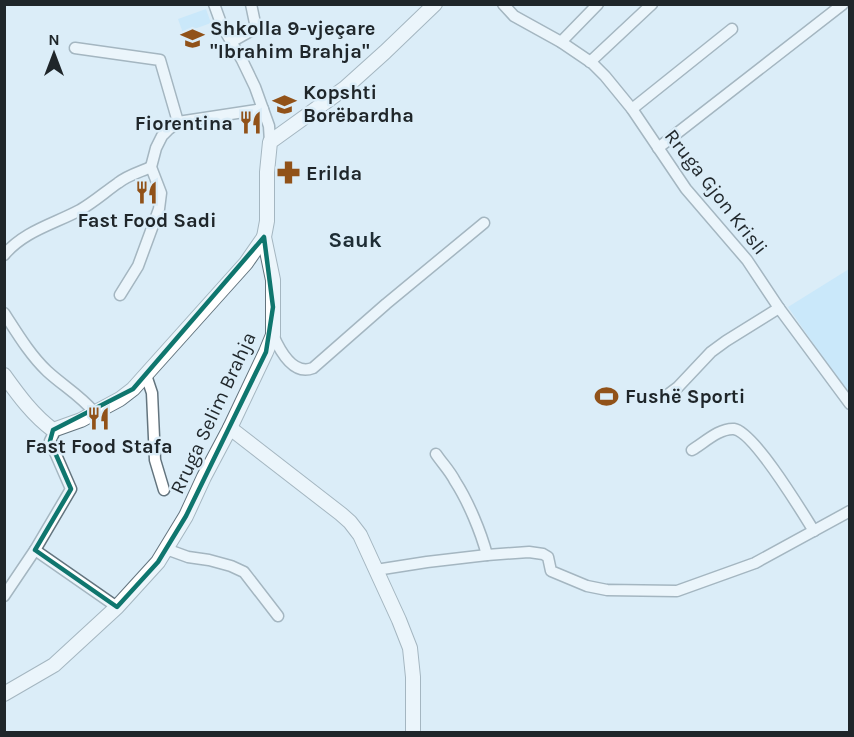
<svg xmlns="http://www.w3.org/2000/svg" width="854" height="737" font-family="Karla,sans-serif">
	<rect width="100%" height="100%" fill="#dbedf8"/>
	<g fill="#b7e2fc">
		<polygon points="206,9 211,23 183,33 178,19"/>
		<polygon points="849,269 849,389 846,391 788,307"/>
	</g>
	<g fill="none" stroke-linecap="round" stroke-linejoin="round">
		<defs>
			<g id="minor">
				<polyline points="214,4 222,26 242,60 255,87 269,126 270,142"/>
				<polyline points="503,4 514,16 561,42 592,63 605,76 632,109 686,189 747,260 779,308 850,404"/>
				<polyline points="231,42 256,28 251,4"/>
				<polyline points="561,42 598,4"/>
				<polyline points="75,48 160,60 178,122"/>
				<polyline points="590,62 652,4"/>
				<polyline points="632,109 732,29"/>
				<polyline points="658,148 843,4"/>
				<path d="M4 255C24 231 54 224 80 210 94 202 105 192 118 183 128 175 140 172 151 167"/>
				<polyline points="120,295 138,266 159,209 161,193 151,167 156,148 162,136 169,129 178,122 263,109"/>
				<path d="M4 313C17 333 30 355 47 371 62 385 81 396 94 412"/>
				<path d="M273 335C280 351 293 376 313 368L386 304 484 223"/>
				<polyline points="146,375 152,393 155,460 164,490"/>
				<polyline points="666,396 678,387 711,352 726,341 779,308"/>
				<path d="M692 450C704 443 719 428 734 429 754 432 802 512 814 531"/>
				<path d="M436 454C442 463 450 471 455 481 468 501 481 532 487 555"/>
				<polyline points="166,549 188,557 209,560 231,566 244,572 278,616"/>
				<polyline points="35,550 117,607"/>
				<polyline points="376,570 427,562 487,555 529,552 543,554 548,557 551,571 587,586 607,590 677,591 755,563 850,511"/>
				<polyline points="4,596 35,550 71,489 50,441 53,435 53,430"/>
			</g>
			<g id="tertiary">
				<path d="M4 375C19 396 33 415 53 430L81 420 120 399 133 389 246 263 264 237"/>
				<polyline points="230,428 341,514 350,522 360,535 399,620 410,648 413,677 413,732"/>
				<polyline points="4,694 54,665 117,607 158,562 186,516 204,477 230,428 266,352 273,335 273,280 264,237 267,221 267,172 270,142 345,88 385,52 435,4"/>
			</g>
		</defs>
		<use href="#minor" stroke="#63747e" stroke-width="13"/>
		<use href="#tertiary" stroke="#63747e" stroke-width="16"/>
		<use href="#minor" stroke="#fff" stroke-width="10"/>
		<use href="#tertiary" stroke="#fff" stroke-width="14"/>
	</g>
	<path d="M0 0H854V737H0ZM264 237 273 307 266 352 186 516 158 562 117 607 35 550 71 489 50 441 53 430 133 389Z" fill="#dbedf8" fill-opacity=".55" fill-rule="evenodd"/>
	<path fill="none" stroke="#0f766e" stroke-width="4.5" stroke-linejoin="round" d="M264 237 273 307 266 352 186 516 158 562 117 607 35 550 71 489 50 441 53 430 133 389Z"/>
	<defs>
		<symbol id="school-bare" viewBox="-9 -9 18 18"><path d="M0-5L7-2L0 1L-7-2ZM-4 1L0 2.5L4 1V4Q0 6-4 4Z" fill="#915219" stroke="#dbedf8" stroke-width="2.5" paint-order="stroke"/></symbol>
		<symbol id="restaurant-bare" viewBox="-9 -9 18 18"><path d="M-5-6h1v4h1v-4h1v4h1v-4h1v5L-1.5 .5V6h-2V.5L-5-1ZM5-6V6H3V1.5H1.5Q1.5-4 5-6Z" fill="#915219" stroke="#dbedf8" stroke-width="2.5" paint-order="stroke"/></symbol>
		<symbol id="pharmacy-bare" viewBox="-9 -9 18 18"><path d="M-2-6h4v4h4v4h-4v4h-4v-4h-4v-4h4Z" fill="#915219" stroke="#dbedf8" stroke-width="2.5" paint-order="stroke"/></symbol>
		<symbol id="stadium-bare" viewBox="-9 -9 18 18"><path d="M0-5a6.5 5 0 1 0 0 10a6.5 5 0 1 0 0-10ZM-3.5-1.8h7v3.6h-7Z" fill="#915219" stroke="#dbedf8" stroke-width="2.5" paint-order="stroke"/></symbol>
	</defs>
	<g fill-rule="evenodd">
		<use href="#school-bare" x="176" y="22" width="33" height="33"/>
		<use href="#school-bare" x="268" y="88" width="33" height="33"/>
		<use href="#restaurant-bare" x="234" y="106" width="33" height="33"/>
		<use href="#pharmacy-bare" x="272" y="156" width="33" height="33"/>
		<use href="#restaurant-bare" x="130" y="176" width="33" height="33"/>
		<use href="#stadium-bare" x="590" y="380" width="33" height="33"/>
		<use href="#restaurant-bare" x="82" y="402" width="33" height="33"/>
	</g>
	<g text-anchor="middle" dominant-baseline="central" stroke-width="5" stroke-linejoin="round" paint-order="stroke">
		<g font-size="20" font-weight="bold" fill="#1f262a" stroke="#dbedf8" text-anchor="start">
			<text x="210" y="28">Shkolla 9-vjeçare<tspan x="210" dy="23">"Ibrahim Brahja"</tspan></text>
			<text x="303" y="92">Kopshti<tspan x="303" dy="23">Borëbardha</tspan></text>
			<text x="233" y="123" text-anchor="end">Fiorentina</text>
			<text x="306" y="173">Erilda</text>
			<text x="147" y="220" text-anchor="middle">Fast Food Sadi</text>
			<text x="625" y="396">Fushë Sporti</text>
			<text x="99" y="446" text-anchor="middle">Fast Food Stafa</text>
		</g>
		<g font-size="20" fill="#1f262a" stroke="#dbedf8">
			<text transform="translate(716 192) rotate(52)">Rruga Gjon Krisli</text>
			<text transform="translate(213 413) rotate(-65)">Rruga Selim Brahja</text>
		</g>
		<g font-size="22" font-weight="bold" fill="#1e2d35" stroke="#dbedf8">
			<text x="355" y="240">Sauk</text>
		</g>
	</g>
	<rect width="854" height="737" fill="none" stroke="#1f262a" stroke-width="12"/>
	<g transform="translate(54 54)" stroke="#dbedf8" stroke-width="4.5" paint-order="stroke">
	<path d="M0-4.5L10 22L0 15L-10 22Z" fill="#1f262a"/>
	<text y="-9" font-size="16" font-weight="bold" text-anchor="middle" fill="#1f262a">N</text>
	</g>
</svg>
